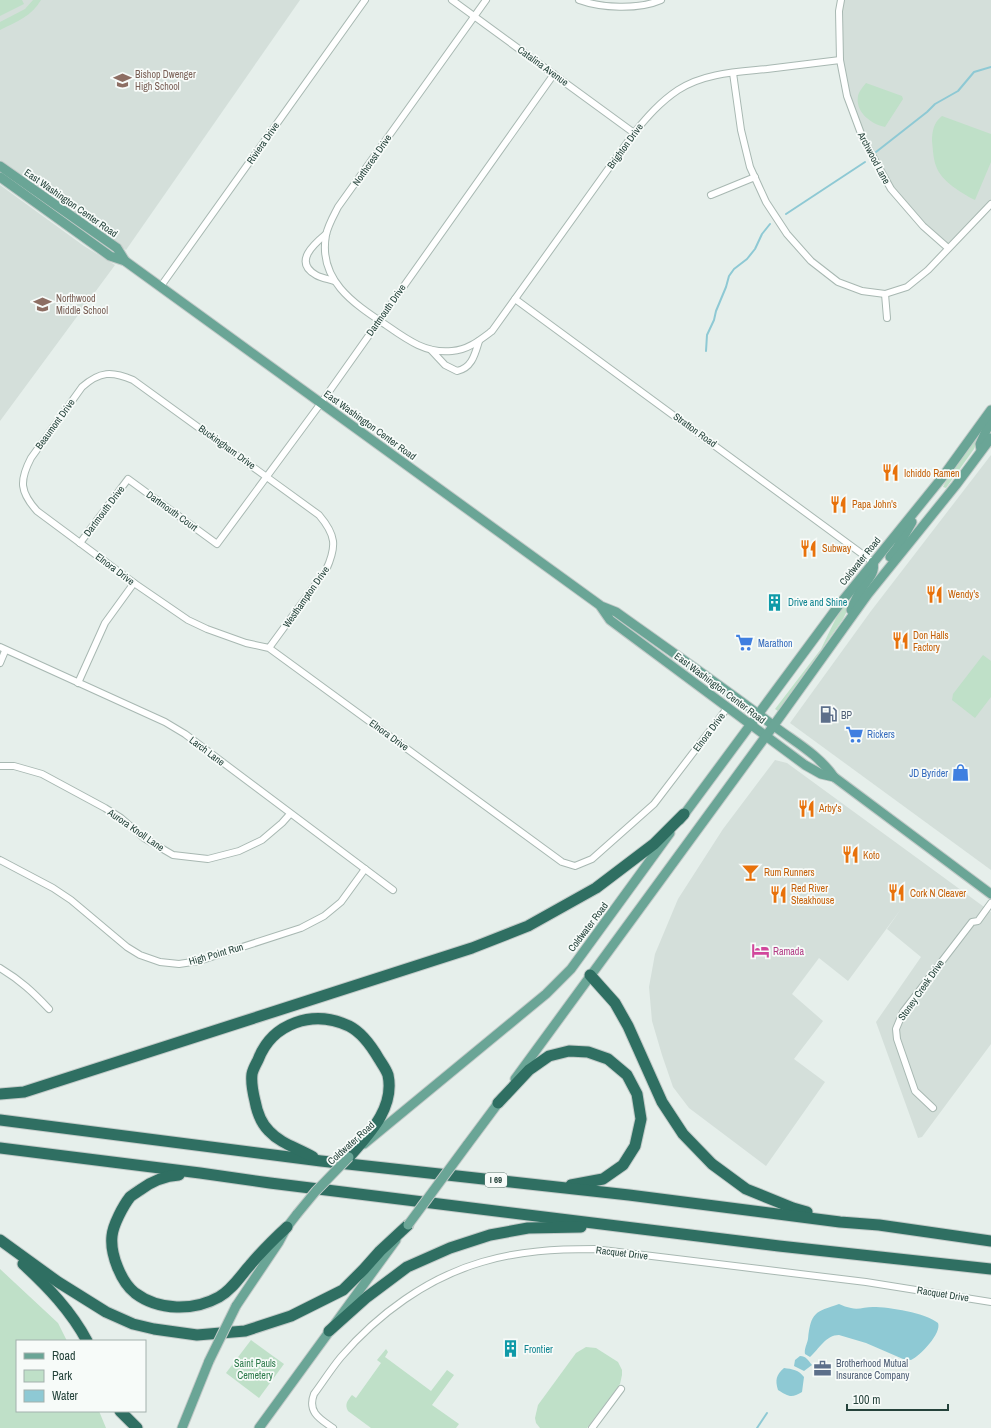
<svg xmlns="http://www.w3.org/2000/svg" width="991" height="1428" font-family="'Archivo Narrow',sans-serif">
	<rect width="100%" height="100%" fill="#e6efeb"/>
	<g fill="#d4dfda">
		<polygon points="0,0 300,0 126,250 0,160"/>
		<polygon points="841,0 991,0 991,204 948,248 891,189 863,139 847,96 840,60"/>
		<polygon points="0,185 84,246 115,265 0,421"/>
		<polygon points="991,455 991,870 790,723 871,611"/>
		<polygon points="775,760 787,763 991,912 991,1044 922,1137 918,1138 876,1022 921,957 887,929 901,909 848,981 819,958 792,994 823,1021 794,1059 825,1082 766,1166 689,1108 673,1087 662,1055 652,1021 649,987 655,954 678,899 723,829"/>
	</g>
	<g fill="#bfe0c8">
		<polygon points="0,0 22,0 24,4 0,16"/>
		<path d="M33 0H41C32 16 16 22 0 30V22L25 9Z"/>
		<path d="M866 83 902 96 903 99 885 127C871 124 855 112 858 96 859 91 863 87 866 83Z"/>
		<path d="M942 116 991 134V162L975 200C961 193 941 181 936 166 933 158 933 149 932 141 932 131 934 122 942 116Z"/>
		<polygon points="986,424 974,449 946,488 943,487 950,473"/>
		<polygon points="855,592 856,593 843,619 778,711 775,709 821,649 837,616"/>
		<polygon points="983,655 991,661 991,697 975,718 952,700 953,694"/>
		<polygon points="0,1269 58,1323 67,1341 17,1341 17,1411 99,1411 106,1428 0,1428"/>
		<polygon points="251,1340 284,1364 259,1398 226,1373"/>
		<polygon points="586,1347 596,1348 618,1362 622,1370 622,1375 620,1384 587,1428 540,1428 536,1423 535,1418 538,1405 576,1353"/>
		<path d="M386 1349 388 1352 385 1357 431 1391 447 1370 454 1375 432 1405 459 1424 456 1428H371L348 1411C344 1404 348 1400 352 1395L356 1398 381 1363 377 1360Z"/>
	</g>
	<g fill="#8ec9d4">
		<path d="M839 1304C843 1306 847 1307 851 1308 858 1310 865 1307 873 1307 889 1307 926 1313 938 1323 942 1333 920 1356 911 1360L903 1359 866 1343 839 1335C826 1335 819 1349 810 1357L805 1354C804 1349 807 1344 808 1339 811 1312 815 1312 839 1304Z"/>
		<path d="M800 1356C806 1356 808 1360 812 1365L804 1371 794 1366 795 1360Z"/>
		<path d="M784 1368C792 1369 799 1370 804 1377L802 1392C791 1399 788 1396 778 1390 775 1380 776 1375 784 1368Z"/>
	</g>
	<g fill="none" stroke-linecap="round" stroke-linejoin="round">
		<g stroke="#8ec9d4" stroke-width="2">
			<polyline points="876,152 927,112 935,104 958,91 974,72 991,67"/>
			<polyline points="786,214 865,162"/>
			<polyline points="706,351 707,335 714,320 716,311 726,287 729,276 734,269 747,259 755,249 762,234 770,224"/>
			<polyline points="757,1428 767,1413"/>
		</g>
		<defs>
			<g id="minor">
				<polyline points="452,0 634,133"/>
				<path d="M486 0 338 207C334 215 328 225 326 235 318 280 353 303 386 325 406 339 426 354 452 351 468 350 480 340 492 331L634 133C647 117 660 102 678 90 704 73 737 72 767 69 791 66 816 63 840 60"/>
				<path d="M579 0C601 8 638 10 661 0"/>
				<polyline points="841,0 839,11 840,60 847,96 863,139 891,189 923,226 948,248"/>
				<polyline points="733,73 741,130 750,167 766,202 787,234 811,261 838,282 862,291 885,294 907,287 928,270 991,204"/>
				<polyline points="711,195 755,177"/>
				<path d="M326 234C314 244 293 262 316 275 321 278 328 279 334 281"/>
				<polyline points="161,286 365,0"/>
				<polyline points="885,294 887,318"/>
				<polyline points="515,299 873,562"/>
				<path d="M431 350 445 365 457 371C472 368 475 354 479 341"/>
				<polyline points="80,543 128,479 217,544 321,403 554,74"/>
				<polyline points="0,647 165,722 185,734 393,890"/>
				<path d="M269 648 326 570C337 546 336 535 319 515L133 380C112 371 100 371 82 387L31 458C19 481 20 492 37 511L134 583 188 620 207 629 246 643 269 648 562 862 575 866 592 859 654 804 728 707"/>
				<polyline points="0,663 5,651"/>
				<polyline points="78,683 105,623 134,583"/>
				<polyline points="0,766 14,766 42,774 105,808 121,818 144,838 173,855 208,859 239,851 262,840 282,823 290,814"/>
				<polyline points="0,860 53,888 71,900 127,947 140,955 160,962 179,964 199,961 301,928 324,916 341,902 365,869"/>
				<path d="M0 968C20 980 33 992 49 1009"/>
				<polyline points="933,1108 915,1091 897,1039 896,1029 903,1012 972,922 978,921 991,903"/>
				<path d="M333 1428C320 1419 307 1412 314 1394 323 1382 331 1369 341 1357 378 1314 427 1278 482 1262 519 1251 556 1249 594 1249L866 1282 991 1302"/>
				<polyline points="592,1428 621,1389"/>
			</g>
			<g id="primary">
				<polyline points="0,166 117,248 125,261"/>
				<path d="M0 177 110 256 125 261 601 606 616 612C669 650 723 687 774 726 795 742 819 755 834 777L991 894"/>
				<polyline points="981,450 980,444 991,420"/>
				<polyline points="890,557 897,548 912,522"/>
				<polyline points="601,607 610,620 805,765 821,774 834,777"/>
				<path d="M851 610C854 603 857 596 861 590 866 580 876 574 873 562"/>
				<polyline points="680,820 839,605 941,479 991,410"/>
				<polyline points="515,1079 774,725 868,594 956,485 991,438"/>
				<polyline points="364,1144 546,994 571,969 670,833"/>
				<polyline points="467,1145 502,1098"/>
				<polyline points="236,1306 279,1242 287,1227 297,1214"/>
				<polyline points="182,1428 209,1361"/>
				<polyline points="259,1428 396,1240"/>
			</g>
			<g id="motorway">
				<polyline points="590,975 615,1003 628,1026 662,1102 683,1134 712,1164 746,1189 793,1208 807,1212"/>
				<polyline points="0,1094 24,1092 472,948 528,926 596,888 654,844 684,814"/>
				<polyline points="498,1103 529,1070 549,1056 569,1051 588,1052 608,1059 627,1075 637,1094 641,1119 635,1146 623,1165 603,1179 571,1185"/>
				<polyline points="0,1120 321,1161 629,1195 840,1222 879,1225 991,1241"/>
				<polyline points="0,1148 200,1173 270,1183 779,1246 991,1269"/>
				<path d="M313 1157C298 1148 281 1144 269 1131 261 1123 257 1112 255 1101 253 1093 251 1082 252 1074 253 1069 256 1064 258 1060 272 1023 313 1009 349 1026 361 1032 372 1047 379 1059 382 1064 386 1069 388 1075 395 1108 369 1134 349 1157"/>
				<path d="M179 1175C164 1176 152 1181 140 1190 137 1192 132 1195 130 1197 123 1206 113 1225 112 1236 110 1254 121 1282 135 1293 159 1311 194 1311 219 1297 232 1290 241 1275 251 1264 262 1251 274 1239 287 1227"/>
				<polyline points="0,1240 58,1282 106,1312 133,1324 154,1329 197,1335 245,1331 291,1316 343,1290 364,1269 380,1251 408,1225"/>
				<path d="M23 1264C48 1287 71 1311 87 1341"/>
				<polyline points="329,1331 367,1297 407,1267 450,1248 490,1235 528,1228 581,1227"/>
				<polyline points="120,1411 137,1428"/>
			</g>
		</defs>
		<use href="#minor" stroke="#a8b8b2" stroke-width="8"/>
		<use href="#primary" stroke="#c2cac8" stroke-width="11"/>
		<use href="#motorway" stroke="#c2cac8" stroke-width="13"/>
		<use href="#minor" stroke="#fff" stroke-width="6"/>
		<use href="#primary" stroke="#6aa596" stroke-width="9"/>
		<use href="#motorway" stroke="#2f6f62" stroke-width="11"/>
		<defs>
			<g id="primary-bridge">
				<polyline points="297,1214 316,1191 349,1157"/>
				<polyline points="408,1225 467,1145"/>
				<polyline points="209,1361 236,1306"/>
			</g>
		</defs>
		<use href="#primary-bridge" stroke="#c2cac8" stroke-width="11" stroke-linecap="butt"/>
		<use href="#primary-bridge" stroke="#6aa596" stroke-width="9"/>
	</g>
	<defs>
		<symbol id="school-bare" viewBox="-9 -9 18 18"><path d="M0-5L7-2L0 1L-7-2ZM-4 1L0 2.5L4 1V4Q0 6-4 4Z" fill="#8d6e63" stroke="#f7fbf9" stroke-width="2.5" paint-order="stroke"/></symbol>
		<symbol id="restaurant-bare" viewBox="-9 -9 18 18"><path d="M-5-6h1v4h1v-4h1v4h1v-4h1v5L-1.5 .5V6h-2V.5L-5-1ZM5-6V6H3V1.5H1.5Q1.5-4 5-6Z" fill="#e8710a" stroke="#f7fbf9" stroke-width="2.5" paint-order="stroke"/></symbol>
		<symbol id="building-bare" viewBox="-9 -9 18 18"><path d="M-4-6H4V6H1V3H-1V6H-4ZM-2.5-4.3h1.7v1.8h-1.7ZM.8-4.3h1.7v1.8H.8ZM-2.5-1h1.7V.8h-1.7ZM.8-1h1.7V.8H.8Z" fill="#0f9aa8" stroke="#f7fbf9" stroke-width="2.5" paint-order="stroke"/></symbol>
		<symbol id="supermarket-bare" viewBox="-9 -9 18 18"><path d="M-6-5.5h2.5l.6 2H6L4.5 2H-2.5L-4.4-4H-6ZM-1.5 3.2a1.3 1.3 0 1 0 .1 0ZM3 3.2a1.3 1.3 0 1 0 .1 0Z" fill="#3f7fe0" stroke="#f7fbf9" stroke-width="2.5" paint-order="stroke"/></symbol>
		<symbol id="fuel-bare" viewBox="-9 -9 18 18"><path d="M-5.5-6h7V0h2V4h1.3V-2.5L3-4.5l.8-.8L6-3V5H2.5V1h-1V6h-7ZM-4.2-4.7v3.2H.2V-4.7Z" fill="#5c6f8a" stroke="#f7fbf9" stroke-width="2.5" paint-order="stroke"/></symbol>
		<symbol id="shop-bare" viewBox="-9 -9 18 18"><path d="M-5-2.5h2.3a2.7 3.5 0 0 1 5.4 0H5L5.5 6h-11ZM-1.5-2.5h3a1.5 2.3 0 0 0-3 0Z" fill="#3f7fe0" stroke="#f7fbf9" stroke-width="2.5" paint-order="stroke"/></symbol>
		<symbol id="bar-bare" viewBox="-9 -9 18 18"><path d="M-6-5H6L.8 .8V4.5H3.5V6h-7V4.5H-.8V.8Z" fill="#e8710a" stroke="#f7fbf9" stroke-width="2.5" paint-order="stroke"/></symbol>
		<symbol id="hotel-bare" viewBox="-9 -9 18 18"><path d="M-6-4.5h1.5V1H6V5H4.5V3h-9V5H-6ZM-4 0a1.8 1.8 0 1 1 3.6 0ZM.5 0V-2.5h3Q6-2.5 6 0Z" fill="#d1479c" stroke="#f7fbf9" stroke-width="2.5" paint-order="stroke"/></symbol>
		<symbol id="office-bare" viewBox="-9 -9 18 18"><path d="M-6-3h4V-5.5h4V-3h4V5H-6ZM-1-4.5V-3h2v-1.5ZM-6 0V1H6V0Z" fill="#5c6f8a" stroke="#f7fbf9" stroke-width="2.5" paint-order="stroke"/></symbol>
	</defs>
	<g fill-rule="evenodd">
		<use href="#school-bare" x="110" y="68" width="25" height="25"/>
		<use href="#school-bare" x="30" y="292" width="25" height="25"/>
		<use href="#restaurant-bare" x="878" y="460" width="25" height="25"/>
		<use href="#restaurant-bare" x="826" y="492" width="25" height="25"/>
		<use href="#restaurant-bare" x="796" y="536" width="25" height="25"/>
		<use href="#restaurant-bare" x="922" y="582" width="25" height="25"/>
		<use href="#building-bare" x="762" y="590" width="25" height="25"/>
		<use href="#restaurant-bare" x="888" y="628" width="25" height="25"/>
		<use href="#supermarket-bare" x="732" y="630" width="25" height="25"/>
		<use href="#fuel-bare" x="816" y="702" width="25" height="25"/>
		<use href="#supermarket-bare" x="842" y="722" width="25" height="25"/>
		<use href="#shop-bare" x="948" y="760" width="25" height="25"/>
		<use href="#restaurant-bare" x="794" y="796" width="25" height="25"/>
		<use href="#restaurant-bare" x="838" y="842" width="25" height="25"/>
		<use href="#bar-bare" x="738" y="860" width="25" height="25"/>
		<use href="#restaurant-bare" x="884" y="880" width="25" height="25"/>
		<use href="#restaurant-bare" x="766" y="882" width="25" height="25"/>
		<use href="#hotel-bare" x="748" y="938" width="25" height="25"/>
		<use href="#building-bare" x="498" y="1336" width="25" height="25"/>
		<use href="#office-bare" x="810" y="1356" width="25" height="25"/>
	</g>
	<g text-anchor="middle" dominant-baseline="central" stroke-width="3.5" stroke-linejoin="round" paint-order="stroke">
		<rect fill="#f7fbf9" stroke="#637a73" stroke-width="1" x="485" y="1173" width="22" height="14" rx="3"/>
		<g font-size="9" font-weight="bold" fill="#24423a">
			<text x="496" y="1180">I 69</text>
		</g>
		<g font-size="10" fill="#24423a" stroke="#f7fbf9">
			<text transform="translate(543 66) rotate(36)">Catalina Avenue</text>
			<text transform="translate(263 143) rotate(-55)">Riviera Drive</text>
			<text transform="translate(625 146) rotate(-54)">Brighton Drive</text>
			<text transform="translate(874 158) rotate(62)">Archwood Lane</text>
			<text transform="translate(372 160) rotate(-55)">Northcrest Drive</text>
			<text transform="translate(71 203) rotate(35)">East Washington Center Road</text>
			<text transform="translate(386 310) rotate(-55)">Dartmouth Drive</text>
			<text transform="translate(55 424) rotate(-54)">Beaumont Drive</text>
			<text transform="translate(370 425) rotate(36)">East Washington Center Road</text>
			<text transform="translate(695 430) rotate(36)">Stratton Road</text>
			<text transform="translate(227 447) rotate(36)">Buckingham Drive</text>
			<text transform="translate(104 511) rotate(-53)">Dartmouth Drive</text>
			<text transform="translate(172 511) rotate(36)">Dartmouth Court</text>
			<text transform="translate(860 561) rotate(-51)">Coldwater Road</text>
			<text transform="translate(115 569) rotate(37)">Elnora Drive</text>
			<text transform="translate(306 597) rotate(-55)">Westhampton Drive</text>
			<text transform="translate(720 688) rotate(37)">East Washington Center Road</text>
			<text transform="translate(709 732) rotate(-53)">Elnora Drive</text>
			<text transform="translate(389 735) rotate(36)">Elnora Drive</text>
			<text transform="translate(207 751) rotate(37)">Larch Lane</text>
			<text transform="translate(136 830) rotate(35)">Aurora Knoll Lane</text>
			<text transform="translate(588 927) rotate(-53)">Coldwater Road</text>
			<text transform="translate(216 954) rotate(-16)">High Point Run</text>
			<text transform="translate(921 990) rotate(-55)">Stoney Creek Drive</text>
			<text transform="translate(351 1143) rotate(-42)">Coldwater Road</text>
			<text transform="translate(622 1253) rotate(7)">Racquet Drive</text>
			<text transform="translate(943 1294) rotate(9)">Racquet Drive</text>
		</g>
		<g font-size="10" fill="#785e54" stroke="#f7fbf9" text-anchor="start">
			<text x="135" y="74">Bishop Dwenger<tspan x="135" dy="12">High School</tspan></text>
			<text x="56" y="298">Northwood<tspan x="56" dy="12">Middle School</tspan></text>
		</g>
		<g font-size="10" fill="#c56008" stroke="#f7fbf9" text-anchor="start">
			<text x="904" y="473">Ichiddo Ramen</text>
			<text x="852" y="504">Papa John's</text>
			<text x="822" y="548">Subway</text>
			<text x="948" y="594">Wendy's</text>
			<text x="913" y="635">Don Halls<tspan x="913" dy="12">Factory</tspan></text>
			<text x="819" y="808">Arby's</text>
			<text x="863" y="855">Koto</text>
			<text x="764" y="872">Rum Runners</text>
			<text x="791" y="888">Red River<tspan x="791" dy="12">Steakhouse</tspan></text>
			<text x="910" y="893">Cork N Cleaver</text>
		</g>
		<g font-size="10" fill="#0d838f" stroke="#f7fbf9" text-anchor="start">
			<text x="788" y="602">Drive and Shine</text>
			<text x="524" y="1349">Frontier</text>
		</g>
		<g font-size="10" fill="#366cbe" stroke="#f7fbf9" text-anchor="start">
			<text x="758" y="643">Marathon</text>
			<text x="867" y="734">Rickers</text>
			<text x="948" y="773" text-anchor="end">JD Byrider</text>
		</g>
		<g font-size="10" fill="#4e5e75" stroke="#f7fbf9" text-anchor="start">
			<text x="841" y="715">BP</text>
			<text x="836" y="1363">Brotherhood Mutual<tspan x="836" dy="12">Insurance Company</tspan></text>
		</g>
		<g font-size="10" fill="#b23c85" stroke="#f7fbf9" text-anchor="start">
			<text x="773" y="951">Ramada</text>
		</g>
		<g font-size="10" fill="#2d7a4b" stroke="#f7fbf9">
			<text x="255" y="1363">Saint Pauls<tspan x="255" dy="12">Cemetery</tspan></text>
		</g>
	</g>
	<rect x="16" y="1340" width="130" height="72" fill="#f7fbf9" stroke="#a3b1ad"/>
	<rect x="24" y="1353" width="20" height="6" fill="#6aa596" stroke="#a3b1ad"/>
	<text x="52" y="1360" font-size="12" fill="#24423a">Road</text>
	<rect x="24" y="1370" width="20" height="12" fill="#bfe0c8" stroke="#a3b1ad"/>
	<text x="52" y="1380" font-size="12" fill="#24423a">Park</text>
	<rect x="24" y="1390" width="20" height="12" fill="#8ec9d4" stroke="#a3b1ad"/>
	<text x="52" y="1400" font-size="12" fill="#24423a">Water</text>
	<path d="M847 1404v6h101v-6" fill="none" stroke="#24423a" stroke-width="2"/>
	<text x="853" y="1404" font-size="12" fill="#24423a" stroke="#f7fbf9" stroke-width="3" paint-order="stroke">100 m</text>
</svg>
